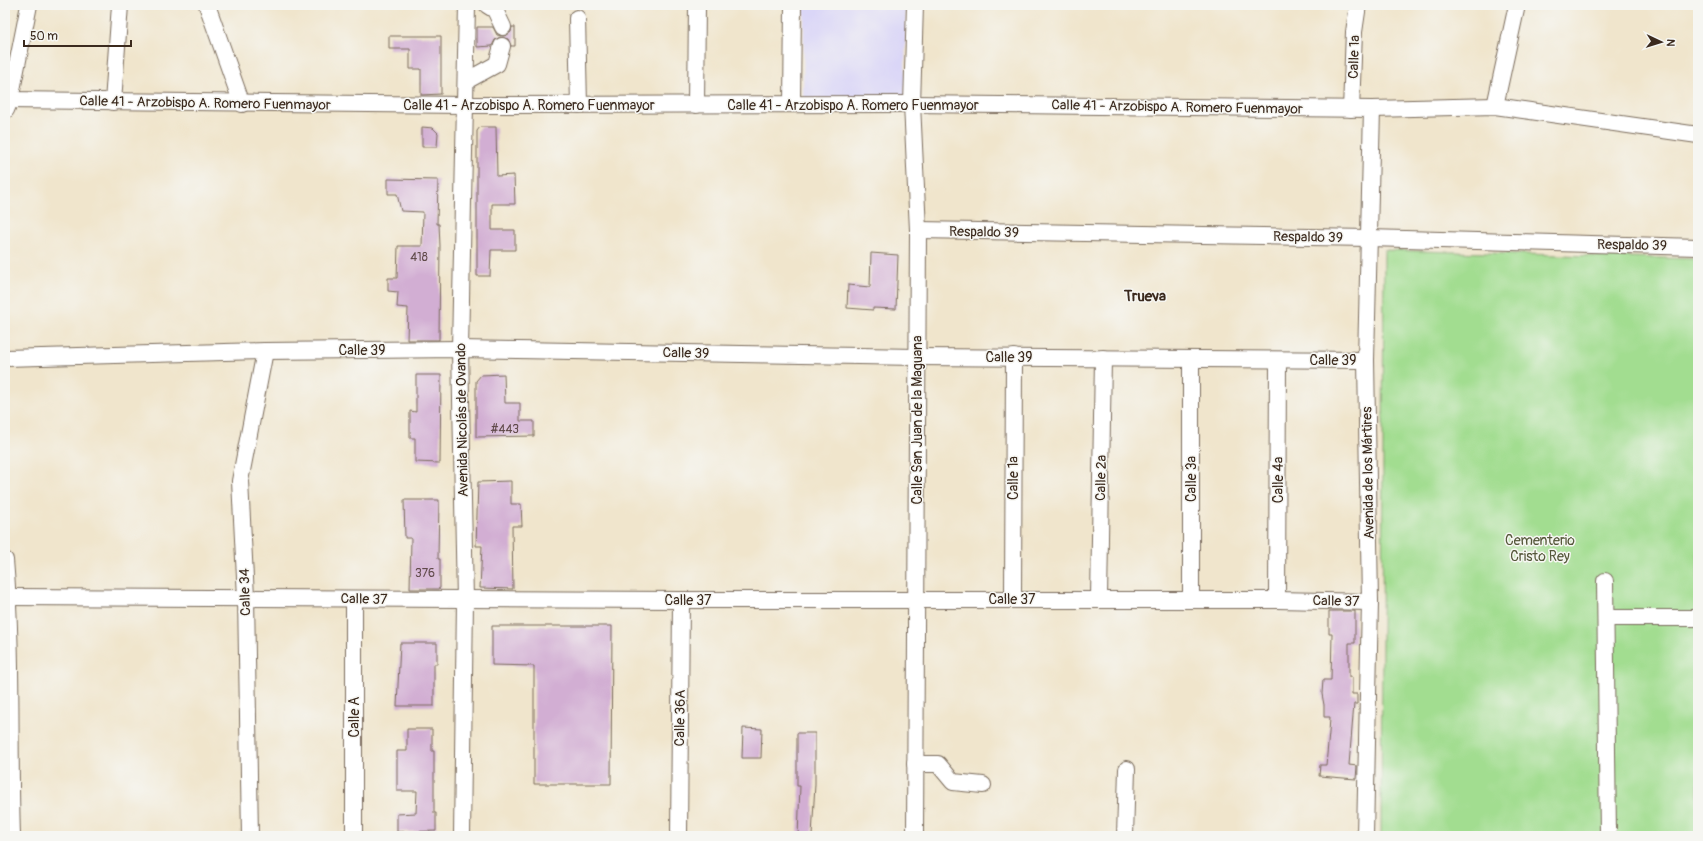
<svg xmlns="http://www.w3.org/2000/svg" width="1703" height="841" font-family="Pangolin,sans-serif">
	<rect width="100%" height="100%" fill="#f6f6f2"/>
	<filter id="ink" filterUnits="userSpaceOnUse"><feTurbulence type="fractalNoise" baseFrequency=".025" numOctaves="2"/><feDisplacementMap in="SourceGraphic" scale="8" xChannelSelector="R" yChannelSelector="G"/><feConvolveMatrix kernelMatrix="1 2 1 2 8 2 1 2 1" color-interpolation-filters="sRGB"/></filter>
	<filter id="wash" filterUnits="userSpaceOnUse"><feTurbulence type="fractalNoise" baseFrequency=".012" numOctaves="4" result="noise"/><feDisplacementMap in="SourceGraphic" scale="16" xChannelSelector="R" yChannelSelector="G"/><feGaussianBlur stdDeviation="0.9" result="paint"/><feColorMatrix in="noise" values="0 0 0 0 0 0 0 0 0 0 0 0 0 0 0 0 0 1.4 0 .05"/><feComposite in="paint" operator="in"/></filter>
	<g filter="url(#wash)">
		<rect width="100%" height="100%" fill="#f0e5cc"/>
		<polygon fill="#dad6f7" points="804,5 906,5 905,100 803,99"/>
		<polygon fill="#a2dd90" stroke="#6e8457" points="1384,250 1698,259 1698,836 1381,836"/>
		<g id="blocks">
			<g fill="#d2aed3">
				<polygon points="477,27 493,27 497,35 503,36 507,35 511,32 512,27 515,27 515,46 511,46 508,39 500,37 495,40 492,46 477,47"/>
				<polygon points="389,36 441,36 441,94 421,95 421,69 410,69 410,49 389,49"/>
				<polygon points="422,127 433,128 438,133 437,147 422,147"/>
				<polygon points="480,127 496,127 497,176 514,175 515,204 492,204 492,230 515,230 515,250 491,250 490,276 477,276 477,131"/>
				<polygon points="388,179 438,180 437,224 439,224 440,246 439,340 407,340 408,308 397,307 398,292 388,291 388,278 397,278 398,246 422,246 423,212 401,211 397,194 388,194"/>
				<polygon points="871,253 898,255 896,309 873,308 873,310 847,308 848,285 870,287"/>
				<polygon points="504,374 505,403 520,403 520,421 534,421 534,436 476,437 476,381 481,375"/>
				<polygon points="416,375 441,375 440,463 415,462 415,438 410,438 410,411 416,412"/>
				<polygon points="511,481 511,504 521,504 522,526 512,526 513,589 480,588 482,546 476,546 478,482"/>
				<polygon points="404,500 439,500 438,559 440,559 440,588 438,589 410,589 411,538 405,538"/>
				<polygon points="1329,611 1355,611 1355,643 1349,643 1349,677 1352,677 1352,694 1357,694 1357,704 1354,704 1349,765 1357,766 1356,779 1319,776 1320,765 1326,765 1329,733 1330,717 1324,717 1324,705 1322,694 1323,680 1331,680 1332,634 1329,634"/>
				<polygon points="492,626 612,626 611,784 534,784 534,666 492,665"/>
				<polygon points="400,643 437,643 437,664 434,664 434,706 397,706"/>
				<polygon points="743,728 762,729 761,758 742,758"/>
				<polygon points="407,729 432,729 432,751 434,751 434,813 436,813 436,831 397,832 397,814 416,813 417,791 397,791 397,751 407,751"/>
				<polygon points="797,733 815,733 815,784 812,836 798,836 800,786 797,786"/>
			</g>
		</g>
	</g>
	<g filter="url(#ink)">
		<use href="#blocks" fill-opacity="0" stroke="#7a6b5b" stroke-width="1"/>
		<g fill="none" stroke-linecap="round" stroke-linejoin="round">
			<defs>
				<g id="minor">
					<polyline points="207,5 242,104"/>
					<polyline points="487,5 495,10 503,27"/>
					<polyline points="915,5 912,104 918,230 915,836"/>
					<polyline points="577,18 579,105"/>
					<polyline points="466,81 497,64 502,46"/>
					<polyline points="5,100 465,105 912,104 1372,109 1495,106 1698,135"/>
					<polyline points="113,102 120,5"/>
					<polyline points="792,104 793,5"/>
					<polyline points="696,105 697,5"/>
					<polyline points="1495,106 1517,5"/>
					<polyline points="1351,109 1354,32 1358,5"/>
					<polyline points="6,110 10,100 29,5"/>
					<polyline points="918,230 1369,238 1698,247"/>
					<polyline points="5,358 265,351 460,349 917,357 1366,360"/>
					<path d="M5 560C13 651 9 744 12 836"/>
					<polyline points="1605,581 1608,836"/>
					<polyline points="5,597 681,600 1277,600 1370,602"/>
					<polyline points="354,599 354,836"/>
					<polyline points="1013,599 1014,357"/>
					<polyline points="1099,599 1103,358"/>
					<polyline points="1191,599 1191,359"/>
					<polyline points="1277,600 1278,360"/>
					<polyline points="1606,618 1698,618"/>
					<polyline points="915,764 938,764 953,782 983,785"/>
					<polyline points="250,836 246,597 240,481 265,351"/>
					<polyline points="462,836 465,600 460,349 467,5"/>
					<polyline points="679,836 681,600"/>
					<polyline points="1125,836 1127,769"/>
					<polyline points="1365,836 1370,602 1366,360 1372,109"/>
				</g>
			</defs>
			<use href="#minor" stroke="#7a6b5b" stroke-width="18"/>
			<use href="#minor" stroke="#fff" stroke-width="16"/>
		</g>
	</g>
	<g text-anchor="middle" dominant-baseline="central" stroke-width="3" stroke-linejoin="round" paint-order="stroke">
		<g font-size="12" fill="#614b4b">
			<text x="419" y="257">418</text>
			<text x="505" y="429">#443</text>
			<text x="425" y="573">376</text>
		</g>
		<g font-size="14" fill="#3b2a1e" stroke="#f6f6f2">
			<text transform="translate(1354 57) rotate(-88)">Calle 1ª</text>
			<text transform="translate(205 103) rotate(1)">Calle 41 - Arzobispo A. Romero Fuenmayor</text>
			<text x="529" y="105">Calle 41 - Arzobispo A. Romero Fuenmayor</text>
			<text x="853" y="105">Calle 41 - Arzobispo A. Romero Fuenmayor</text>
			<text transform="translate(1177 107) rotate(1)">Calle 41 - Arzobispo A. Romero Fuenmayor</text>
			<text transform="translate(984 232) rotate(1)">Respaldo 39</text>
			<text transform="translate(1308 237) rotate(1)">Respaldo 39</text>
			<text transform="translate(1632 245) rotate(1)">Respaldo 39</text>
			<text x="362" y="350">Calle 39</text>
			<text transform="translate(686 353) rotate(1)">Calle 39</text>
			<text x="1009" y="357">Calle 39</text>
			<text x="1333" y="360">Calle 39</text>
			<text transform="translate(462 420) rotate(-91)">Avenida Nicolás de Ovando</text>
			<text transform="translate(917 420) rotate(-90)">Calle San Juan de la Maguana</text>
			<text transform="translate(1368 473) rotate(-91)">Avenida de los Mártires</text>
			<text transform="translate(1013 478) rotate(-90)">Calle 1ª</text>
			<text transform="translate(1101 478) rotate(-89)">Calle 2ª</text>
			<text transform="translate(1191 479) rotate(-90)">Calle 3ª</text>
			<text transform="translate(1278 480) rotate(-90)">Calle 4ª</text>
			<text transform="translate(245 592) rotate(-92)">Calle 34</text>
			<text transform="translate(364 599) rotate(1)">Calle 37</text>
			<text x="1012" y="599">Calle 37</text>
			<text x="688" y="600">Calle 37</text>
			<text transform="translate(1336 601) rotate(1)">Calle 37</text>
			<text transform="translate(354 717) rotate(-90)">Calle A</text>
			<text transform="translate(680 718) rotate(-89)">Calle 36A</text>
		</g>
		<g font-size="14" fill="#55573a" stroke="#f6f6f2">
			<text x="1540" y="540">Cementerio<tspan x="1540" dy="16">Cristo Rey</tspan></text>
		</g>
		<g font-size="15" font-weight="bold" fill="#3b2a1e" stroke="#f6f6f2">
			<text x="1145" y="296">Trueva</text>
		</g>
	</g>
	<rect width="1703" height="841" fill="none" stroke="#f6f6f2" stroke-width="20"/>
	<g transform="translate(1661 42) rotate(94)" stroke="#f6f6f2" stroke-width="3" paint-order="stroke">
	<path d="M0-3L7 15L0 10L-7 15Z" fill="#3b2a1e"/>
	<text y="-6" font-size="11" font-weight="bold" text-anchor="middle" fill="#3b2a1e">N</text>
	</g>
	<path d="M24 40v6h107v-6" fill="none" stroke="#3b2a1e" stroke-width="2"/>
	<text x="30" y="40" font-size="12" fill="#3b2a1e" stroke="#f6f6f2" stroke-width="3" paint-order="stroke">50 m</text>
</svg>
